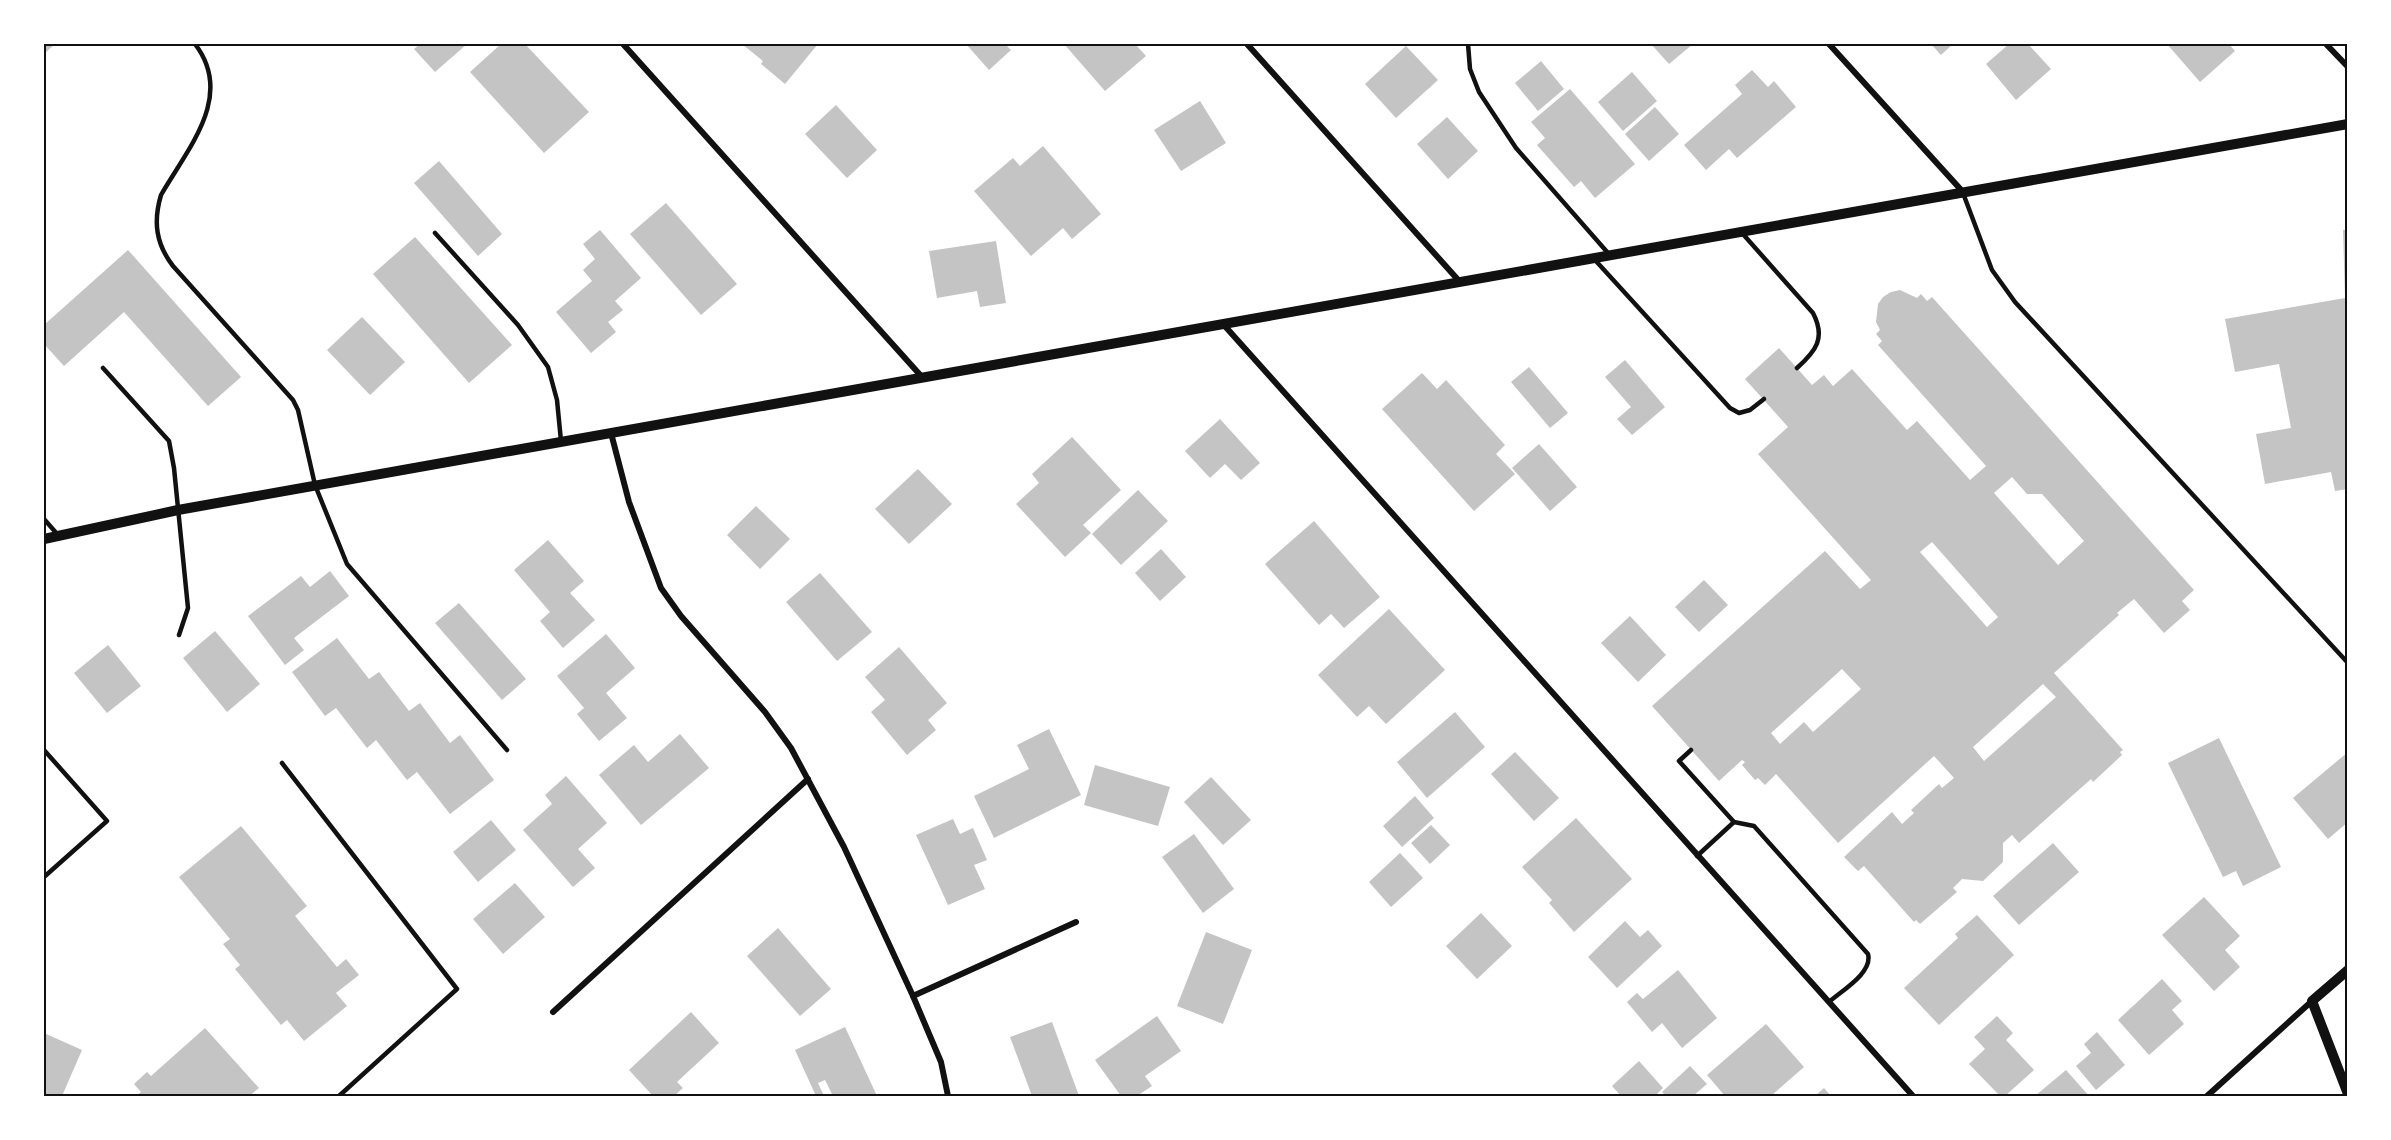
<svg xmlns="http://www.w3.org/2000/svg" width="2391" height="1140" font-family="'IBM Plex Sans',sans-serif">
	<rect width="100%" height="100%" fill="#fff"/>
	<g fill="#c4c4c4" fill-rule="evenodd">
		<polygon points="44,44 55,44 44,54"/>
		<polygon points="420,44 467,44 435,72 414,49"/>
		<polygon points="501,44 525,44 589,112 544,153 470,72"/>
		<polygon points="742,44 818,44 785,84 761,64 763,61"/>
		<polygon points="966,44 1005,44 1011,50 989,70"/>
		<polygon points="1064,44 1135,44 1146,56 1105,91"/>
		<polygon points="1651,44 1693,44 1669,64"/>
		<polygon points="1931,44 1953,44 1941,55"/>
		<polygon points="2009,44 2028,44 2051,69 2016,100 1986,64"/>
		<polygon points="2167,44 2229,44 2235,51 2200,82"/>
		<polygon points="1406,46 1438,80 1396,118 1365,84"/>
		<polygon points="1541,61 1564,89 1538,111 1515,83"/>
		<polygon points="1752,70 1768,87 1774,81 1796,107 1737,158 1729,149 1706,170 1684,145 1742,94 1735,85"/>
		<polygon points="1632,72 1657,101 1623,131 1598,102"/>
		<polygon points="1570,89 1635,164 1595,198 1581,181 1574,187 1537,145 1545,138 1531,122"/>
		<polygon points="1200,101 1226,143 1181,171 1154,130"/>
		<polygon points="836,105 877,150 847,178 805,134"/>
		<polygon points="1655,107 1679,134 1649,161 1625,134"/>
		<polygon points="1447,117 1478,151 1448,179 1417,144"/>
		<polygon points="1043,146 1101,214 1072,239 1063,228 1031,256 974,191 1013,158 1020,166"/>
		<polygon points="439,161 502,234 478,256 414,183"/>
		<polygon points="666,203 737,284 701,315 630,234"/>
		<polygon points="600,230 641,278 615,301 623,310 608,322 616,332 591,353 556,312 592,281 583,270 595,259 583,244"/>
		<polygon points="2343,230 2348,230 2348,489 2335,491 2331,472 2265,484 2256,434 2291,428 2279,364 2235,372 2225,319 2345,298"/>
		<polygon points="415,237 512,345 469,383 373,274"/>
		<polygon points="996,241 1006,303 980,307 977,291 937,298 929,251"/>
		<polygon points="128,250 241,377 208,406 124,312 64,366 44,344 44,325"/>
		<path d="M1900 290 1917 298 1921 294 1927 301 1932 297 2194 590 2182 601 2190 610 2164 633 2134 599 2117 613 2119 615 2054 673 2123 750 2120 752 2122 755 2093 782 2091 779 2019 843 2012 835 2003 843V862L1983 881 1962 879 1953 888 1957 892 1920 924 1916 920 1914 922 1864 866 1858 871 1844 857 1892 812 1902 824 1914 813 1911 810 1939 784 1942 788 1954 778 1934 756 1838 843 1776 774 1765 785 1758 778 1755 780 1742 765 1745 762 1742 760 1719 781 1652 706 1825 551 1860 589 1871 580 1758 454 1788 427 1745 379 1779 348 1812 385 1824 375 1833 386 1852 369 1907 430 1917 421 1970 480 1986 466 1878 345 1882 341 1876 334 1880 330 1876 322 1878 304 1883 297 1891 292ZM2012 477 2027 494H2042L2084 541 2058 565 1994 493ZM1932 542 1998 617 1987 627 1920 552ZM1842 669 1861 689 1813 732 1804 722 1780 744 1771 733ZM2043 684 2056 697 1984 761 1973 747Z"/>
		<polygon points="362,317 405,362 370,395 327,350"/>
		<polygon points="1625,360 1665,407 1632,435 1617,419 1631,407 1605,377"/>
		<polygon points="1529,367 1568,413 1550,428 1511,382"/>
		<polygon points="1422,373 1437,389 1446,380 1505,445 1496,454 1515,474 1474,511 1382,409"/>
		<polygon points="1220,419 1260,463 1241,480 1225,464 1210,478 1185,451"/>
		<polygon points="1072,437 1121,490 1083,525 1091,533 1065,557 1016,504 1039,483 1032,474"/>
		<polygon points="1539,444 1577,487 1550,511 1512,468"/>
		<polygon points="918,469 952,504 909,544 875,509"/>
		<polygon points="1138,490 1168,521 1121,565 1092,534"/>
		<polygon points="756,506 790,539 760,569 727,535"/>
		<polygon points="1314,521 1380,597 1344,628 1331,614 1319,625 1265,564"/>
		<polygon points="548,540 584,581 570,593 595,620 563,648 540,621 550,612 514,570"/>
		<polygon points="1161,549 1186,577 1160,601 1135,573"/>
		<polygon points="330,571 349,596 294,638 304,650 285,665 248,616 301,576 310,587"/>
		<polygon points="820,573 872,632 837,661 786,602"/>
		<polygon points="1704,580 1728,605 1699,632 1675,607"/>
		<polygon points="459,603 526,679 502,700 435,623"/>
		<polygon points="1389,609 1445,670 1386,724 1369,706 1357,717 1318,675"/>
		<polygon points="1630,616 1666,655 1638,682 1601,643"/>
		<polygon points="215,631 260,684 227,712 183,658"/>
		<polygon points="606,634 635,668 606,693 627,718 599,741 577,714 584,708 557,676"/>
		<polygon points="337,638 369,679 379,672 409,711 420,703 450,743 460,735 494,780 450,814 417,772 407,780 376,740 367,748 336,708 325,716 292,672"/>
		<polygon points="108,645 141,686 107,713 74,673"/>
		<polygon points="899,647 947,703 928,720 936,730 907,755 871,712 885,700 865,677"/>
		<polygon points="1455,712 1485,747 1427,798 1397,762"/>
		<polygon points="1049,729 1081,795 994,838 974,796 1029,769 1017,745"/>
		<polygon points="680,734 709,768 641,825 599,775 634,745 648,762"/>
		<polygon points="2219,738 2281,867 2243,886 2236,871 2223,877 2168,763"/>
		<polygon points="1515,752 1559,798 1534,821 1491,774"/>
		<polygon points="2348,752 2348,822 2328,839 2293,798"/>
		<polygon points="1095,765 1170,787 1158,826 1084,805"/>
		<polygon points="566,776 607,823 578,849 595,868 573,887 523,830 552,804 545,795"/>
		<polygon points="1211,777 1251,820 1223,845 1184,802"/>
		<polygon points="1415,796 1434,818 1402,847 1383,826"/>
		<polygon points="1576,818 1632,879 1574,932 1549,903 1552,900 1522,867"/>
		<polygon points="953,819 960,834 973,828 987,860 974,865 985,889 948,905 916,835"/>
		<polygon points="491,820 516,850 478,882 453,852"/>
		<polygon points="1431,825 1450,845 1430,864 1411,843"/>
		<polygon points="241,826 307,906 295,916 337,967 346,959 359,975 336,993 347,1006 304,1041 287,1020 281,1025 235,969 240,965 223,944 230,939 179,877"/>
		<polygon points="1194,834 1234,889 1203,913 1162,857"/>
		<polygon points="2053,843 2079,872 2019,925 1993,896"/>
		<polygon points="1400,853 1423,878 1391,907 1369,882"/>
		<polygon points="515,883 545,917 503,954 473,919"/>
		<polygon points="2204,897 2240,936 2225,950 2240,967 2214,991 2162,935"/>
		<polygon points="1481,913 1512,946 1477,979 1446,946"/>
		<polygon points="1977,915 2014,955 1939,1025 1904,988 1958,938 1955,934"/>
		<polygon points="1625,921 1640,937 1648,930 1662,946 1617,988 1588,957"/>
		<polygon points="778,928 831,989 800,1016 747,956"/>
		<polygon points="1206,932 1252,950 1223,1024 1177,1006"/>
		<polygon points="1678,970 1717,1018 1682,1048 1662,1023 1652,1032 1627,1002 1637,993 1643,999"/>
		<polygon points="2162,979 2182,1001 2172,1010 2184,1024 2149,1055 2118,1020"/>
		<polygon points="691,1012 719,1043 677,1082 683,1088 674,1096 653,1096 629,1070"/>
		<polygon points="1157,1016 1181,1051 1145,1076 1152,1086 1137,1096 1121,1096 1095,1060"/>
		<polygon points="1997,1016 2013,1033 2006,1040 2034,1070 2005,1096 2000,1096 1969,1064 1985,1049 1974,1037"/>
		<polygon points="1052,1022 1079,1096 1032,1096 1010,1037"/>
		<polygon points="1766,1024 1804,1067 1771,1096 1725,1096 1707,1075"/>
		<polygon points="845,1027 877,1096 833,1096 825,1080 818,1083 824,1096 816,1096 795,1050"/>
		<polygon points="205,1028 259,1088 249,1096 136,1096 141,1092 134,1084 147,1072 151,1076"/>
		<polygon points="2097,1032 2125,1065 2096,1090 2076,1066 2091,1053 2084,1044"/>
		<polygon points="44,1033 82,1050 62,1096 44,1096"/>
		<polygon points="1639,1061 1663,1088 1655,1096 1621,1096 1612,1086"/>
		<polygon points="1690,1066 1707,1084 1693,1096 1666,1096 1662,1092"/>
		<polygon points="2066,1070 2089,1096 2035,1096"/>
		<polygon points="1824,1088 1831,1096 1815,1096"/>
	</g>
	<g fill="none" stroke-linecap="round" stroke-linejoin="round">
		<g stroke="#111" stroke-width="4.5">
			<path d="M195 44C235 96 188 148 161 195 153 222 156 244 173 266L293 400 298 410 315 485 347 564 507 750"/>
			<polyline points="1468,44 1470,69 1479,92 1516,148 1608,253"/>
			<polyline points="1963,193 1992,270 2015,302 2348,663"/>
			<polyline points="435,233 518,325 548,367 557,400 561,441"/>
			<path d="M1742 233 1813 313C1826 338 1816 351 1797 368"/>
			<polyline points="1595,260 1730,408 1739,413 1750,410 1764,399"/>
			<polyline points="103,368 169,441 174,468 188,608 179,635"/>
			<polyline points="44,519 58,535"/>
			<polyline points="44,750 107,821 44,877"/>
			<polyline points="1691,750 1679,761 1734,822"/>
			<polyline points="282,763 457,989 339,1096"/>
			<path d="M1697 856 1734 822 1754 826 1868 954C1873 973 1841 991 1829 1002"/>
		</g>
		<g stroke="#111" stroke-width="6">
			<polyline points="623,44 922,377"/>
			<polyline points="1247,44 1460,282"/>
			<polyline points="1829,44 1963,192"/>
			<polyline points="2326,44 2348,67"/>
			<polyline points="1223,324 1913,1096"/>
			<polyline points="611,433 629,502 661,588 681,616 765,712 791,748 844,847 913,996 941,1062 948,1096"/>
			<polyline points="913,996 1076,922"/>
			<polyline points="553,1012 808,779"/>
			<polyline points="2207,1096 2312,1001"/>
		</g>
		<g stroke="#111" stroke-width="10">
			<polyline points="44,539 178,510 2348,124"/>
			<polyline points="2348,970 2312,1001 2348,1094"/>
		</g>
	</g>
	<rect width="2391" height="1140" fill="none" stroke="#ffffff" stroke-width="90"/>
	<rect x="45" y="45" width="2301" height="1050" fill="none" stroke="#111" stroke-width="2"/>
</svg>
